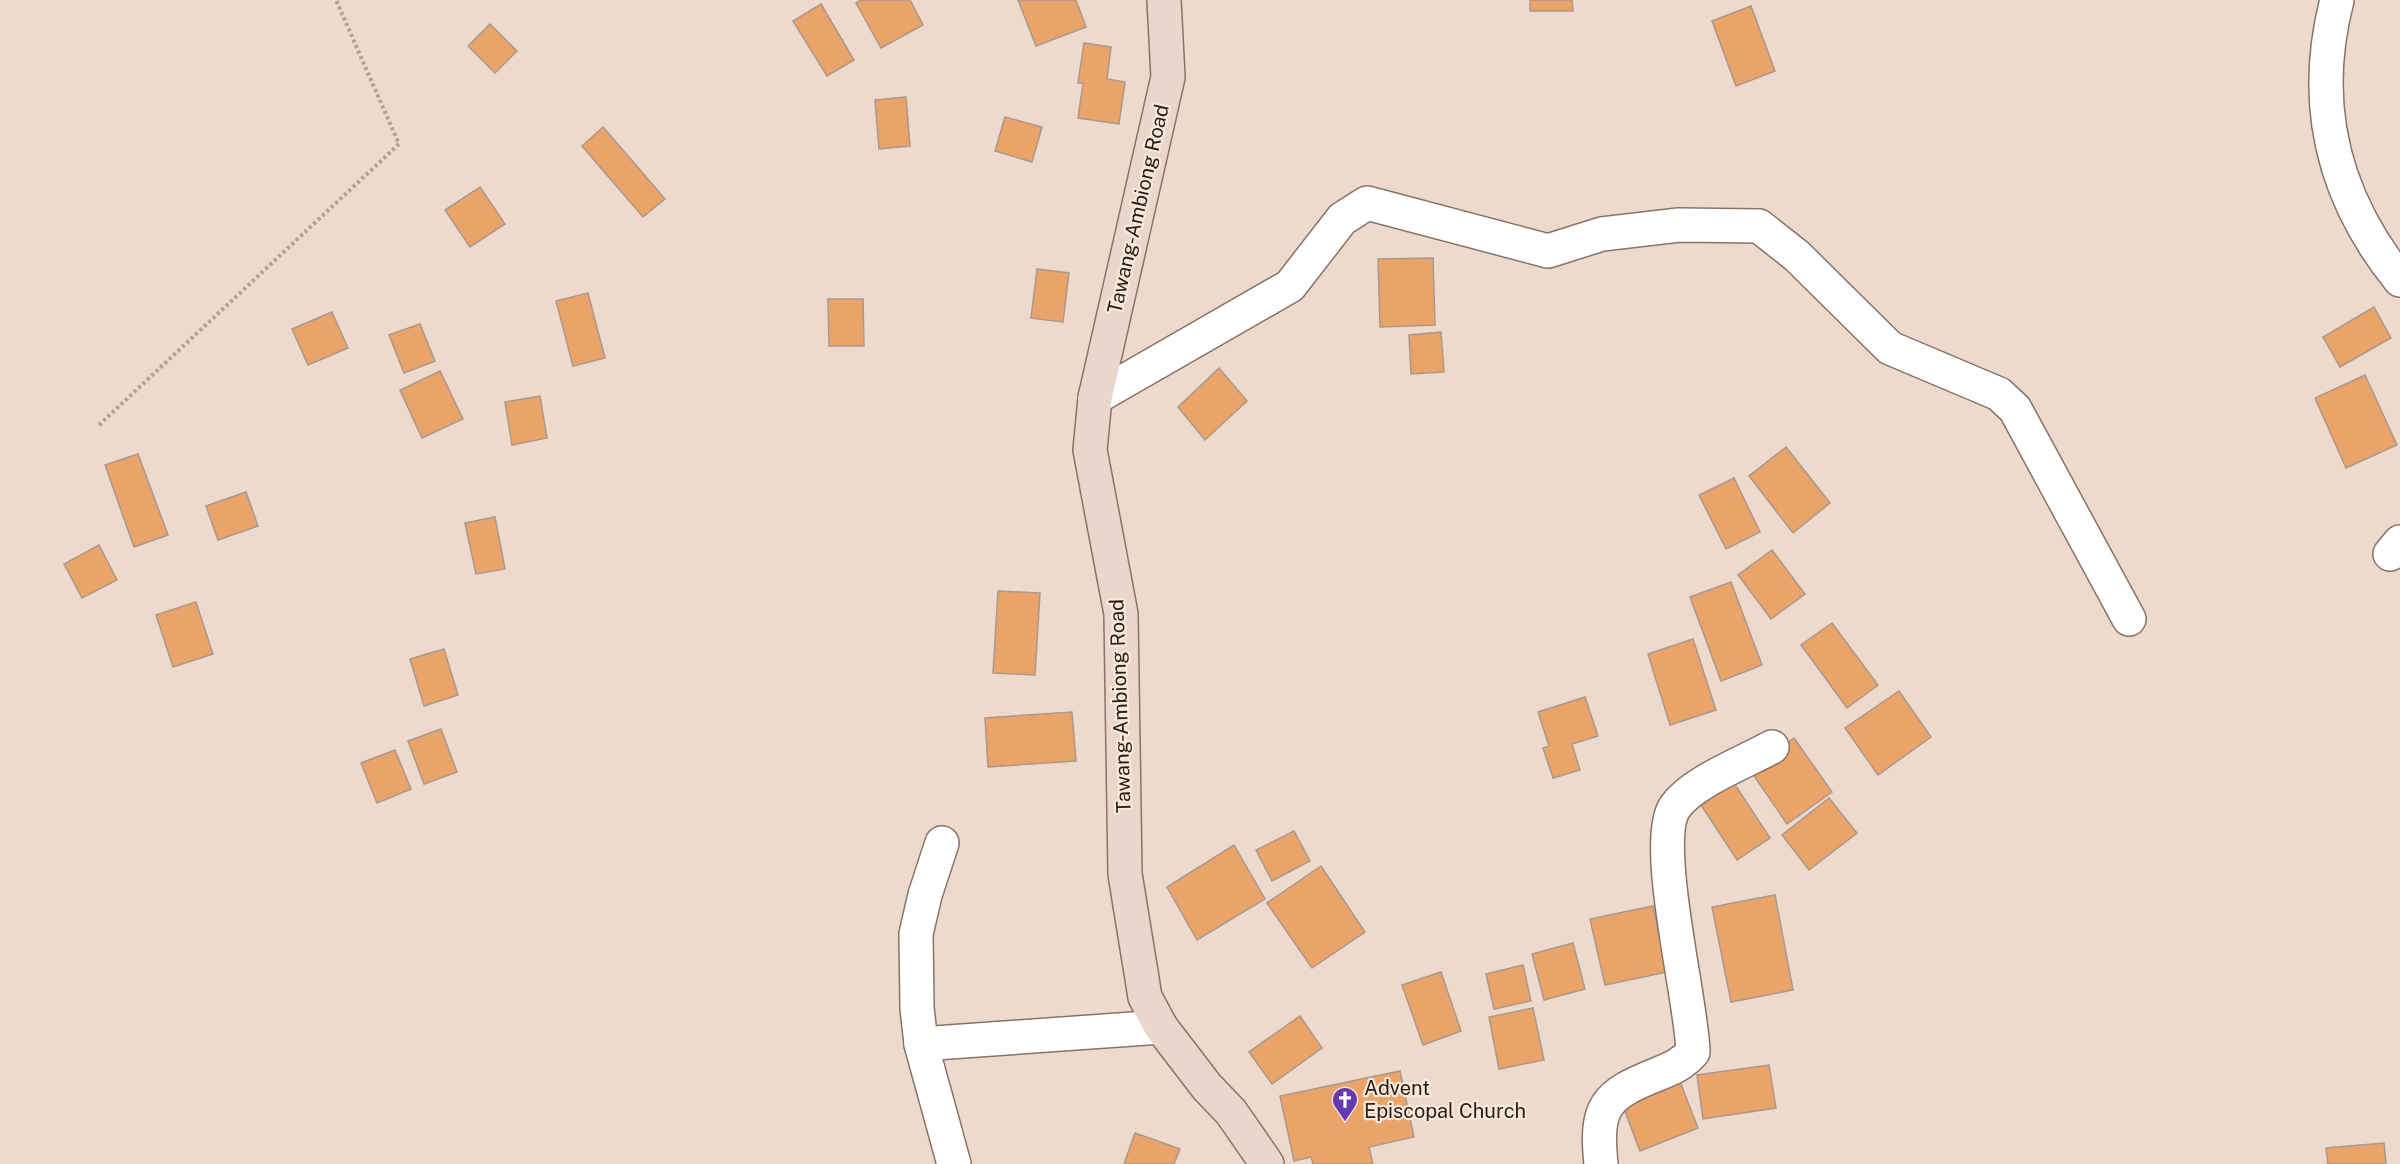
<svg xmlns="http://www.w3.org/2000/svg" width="2400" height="1164" font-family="'Public Sans',sans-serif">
	<rect width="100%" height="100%" fill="#eddacc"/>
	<g fill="#eaa369" stroke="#aa988b" stroke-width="1.5">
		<polygon points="861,0 910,0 923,25 881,48 856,3"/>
		<polygon points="1018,0 1076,0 1086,27 1036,46"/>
		<polygon points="1530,0 1572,0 1573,11 1530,11"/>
		<polygon points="821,4 854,60 827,76 793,21"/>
		<polygon points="1751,6 1775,71 1736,86 1712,21"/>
		<polygon points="490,24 517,51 495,73 468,46"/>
		<polygon points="1084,43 1111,47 1107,79 1125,82 1119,124 1078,118 1083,83 1078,83"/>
		<polygon points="906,97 910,146 879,149 875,100"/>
		<polygon points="1005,117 1042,127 1032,162 995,151"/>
		<polygon points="603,127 665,199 643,217 582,146"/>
		<polygon points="480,187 505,224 470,247 445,210"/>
		<polygon points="1433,258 1435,325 1380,327 1378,259"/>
		<polygon points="1037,269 1069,273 1063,322 1031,318"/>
		<polygon points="588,293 605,358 573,366 556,301"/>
		<polygon points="828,299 863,299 864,346 829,346"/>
		<polygon points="2374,307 2391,338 2340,367 2323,337"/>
		<polygon points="332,312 348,348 308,365 292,329"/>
		<polygon points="420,324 435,361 404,373 389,335"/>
		<polygon points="1441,332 1444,372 1411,374 1409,335"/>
		<polygon points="1219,368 1247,401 1205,440 1178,407"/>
		<polygon points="440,371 463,419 422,438 400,390"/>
		<polygon points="2365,375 2397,445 2346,468 2315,398"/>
		<polygon points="540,396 547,438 512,445 505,402"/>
		<polygon points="1786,447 1830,503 1793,533 1749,476"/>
		<polygon points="138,454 168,535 134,547 105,465"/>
		<polygon points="1734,478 1760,532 1726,549 1699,495"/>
		<polygon points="246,492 258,526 218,540 206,506"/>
		<polygon points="495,517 505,569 476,574 465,523"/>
		<polygon points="99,545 117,580 82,598 64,564"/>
		<polygon points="1772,550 1805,594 1771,619 1738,575"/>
		<polygon points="1731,582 1762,665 1721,681 1690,597"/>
		<polygon points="998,591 1040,593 1035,675 993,673"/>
		<polygon points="196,602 213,654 173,667 156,615"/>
		<polygon points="1832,623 1878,685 1847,708 1801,645"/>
		<polygon points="1693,639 1716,710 1670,725 1648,654"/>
		<polygon points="444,649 458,695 424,706 410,659"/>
		<polygon points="1899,691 1931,737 1878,775 1845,728"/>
		<polygon points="1585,697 1598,736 1572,744 1580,770 1553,778 1543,748 1549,746 1538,712"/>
		<polygon points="1072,712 1076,761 988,767 985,718"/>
		<polygon points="441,729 457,772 424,784 408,741"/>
		<polygon points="1794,738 1832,792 1787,824 1750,770"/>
		<polygon points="395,750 411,789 377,803 361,763"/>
		<polygon points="1732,780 1770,838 1737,860 1699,802"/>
		<polygon points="1829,798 1857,833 1809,870 1782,835"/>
		<polygon points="1294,831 1310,861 1272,881 1256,850"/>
		<polygon points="1234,845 1265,899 1197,940 1167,887"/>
		<polygon points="1321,866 1365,932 1312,968 1267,903"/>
		<polygon points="1775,895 1793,990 1731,1002 1712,907"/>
		<polygon points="1653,906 1667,972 1605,985 1590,919"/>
		<polygon points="1573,943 1585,989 1544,1000 1532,954"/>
		<polygon points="1523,965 1531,1001 1494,1009 1486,974"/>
		<polygon points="1441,972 1461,1031 1423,1045 1402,985"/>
		<polygon points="1533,1008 1544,1060 1499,1069 1489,1017"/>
		<polygon points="1300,1016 1322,1048 1272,1084 1249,1052"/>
		<polygon points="1769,1065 1776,1108 1703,1119 1697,1075"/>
		<polygon points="1400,1071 1414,1137 1369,1147 1373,1164 1313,1164 1311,1157 1294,1161 1280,1096"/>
		<polygon points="1679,1079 1698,1128 1640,1151 1621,1101"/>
		<polygon points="1135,1133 1180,1149 1174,1164 1124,1164"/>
		<polygon points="2384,1143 2386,1164 2328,1164 2326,1148"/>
	</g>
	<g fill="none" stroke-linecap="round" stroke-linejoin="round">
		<defs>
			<g id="street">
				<path d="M2337 0C2310 104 2333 197 2400 280"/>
				<polyline points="1095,398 1290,286 1342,219 1367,203 1548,251 1602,234 1679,225 1759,226 1797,256 1890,348 1999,394 2015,409 2129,619"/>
				<polyline points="2390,554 2400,542"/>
				<polyline points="921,1044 917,1008 916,934 925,895 942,843"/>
				<polyline points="954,1164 921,1044 1161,1027"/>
				<path d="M1601 1164C1595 1106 1605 1095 1658 1074 1673 1068 1682 1064 1693 1052 1692 1001 1651 842 1675 807 1692 782 1745 762 1772 747"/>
			</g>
			<polyline id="secondary" points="1164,0 1168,77 1095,398 1090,450 1121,614 1125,874 1145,997 1161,1027 1207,1087 1231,1112 1267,1164"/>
		</defs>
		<use href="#street" stroke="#857467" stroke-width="36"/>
		<use href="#secondary" stroke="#857467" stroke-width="36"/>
		<polyline stroke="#aea094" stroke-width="4" stroke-dasharray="3 3" stroke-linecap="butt" points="99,425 399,144 336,0"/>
		<use href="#street" stroke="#fff" stroke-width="33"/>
		<use href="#secondary" stroke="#e8d7ca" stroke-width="33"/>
	</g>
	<defs>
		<symbol id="church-pin" viewBox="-11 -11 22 30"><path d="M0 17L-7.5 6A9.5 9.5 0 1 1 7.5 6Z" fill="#6739b0" stroke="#fbe8d9"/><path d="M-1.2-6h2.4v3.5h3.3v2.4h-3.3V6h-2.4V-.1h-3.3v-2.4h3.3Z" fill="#fff"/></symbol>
	</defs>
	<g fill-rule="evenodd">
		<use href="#church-pin" x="1330" y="1085" width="30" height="40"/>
	</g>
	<g text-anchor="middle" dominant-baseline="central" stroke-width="4.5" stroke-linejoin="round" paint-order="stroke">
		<g font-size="20" fill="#26201b" stroke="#fbe8d9">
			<text transform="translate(1138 209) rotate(-77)">Tawang-Ambiong Road</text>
			<text transform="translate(1120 706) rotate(-92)">Tawang-Ambiong Road</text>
		</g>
		<g font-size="20" fill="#26201b" stroke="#fbe8d9" text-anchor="start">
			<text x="1364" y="1088">Advent<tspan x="1364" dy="23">Episcopal Church</tspan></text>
		</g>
	</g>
</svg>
